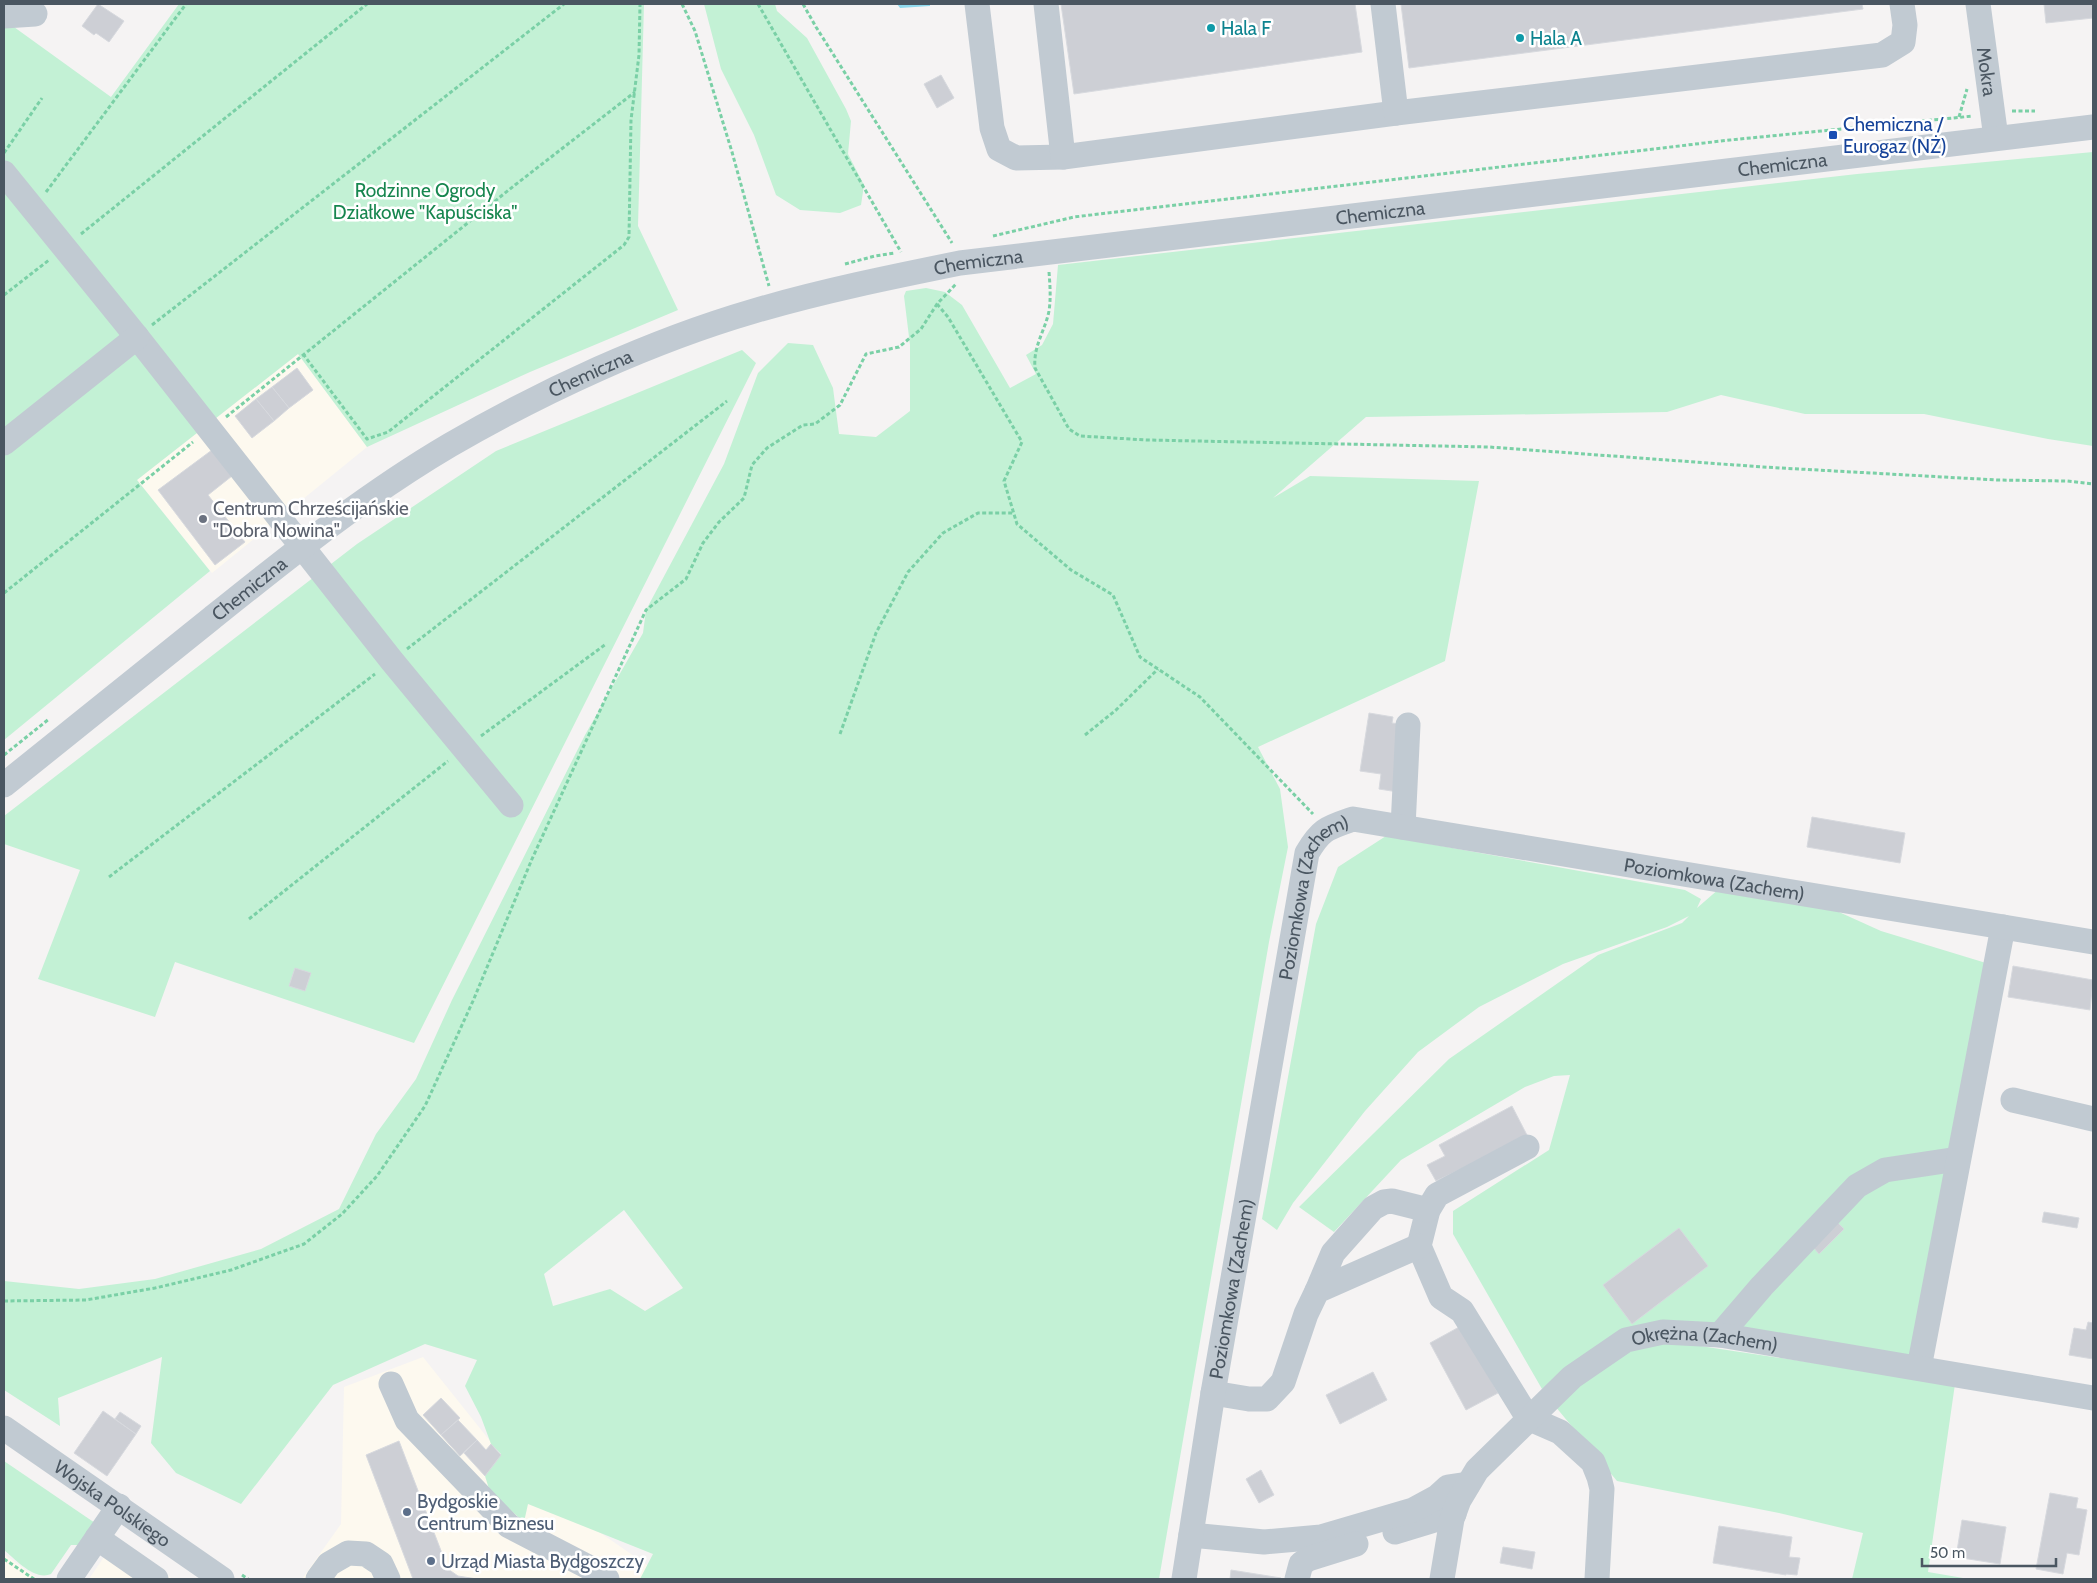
<svg xmlns="http://www.w3.org/2000/svg" width="2097" height="1583" font-family="Cabin,sans-serif">
	<rect width="100%" height="100%" fill="#f5f3f3"/>
	<g fill="#fdf9ef">
		<polygon points="298,354 367,447 212,573 137,480"/>
		<polygon points="423,1357 518,1476 660,1574 657,1579 302,1579 341,1524 344,1387"/>
		<polygon points="116,1539 173,1579 89,1579"/>
		<polygon points="4,1554 38,1579 4,1579"/>
	</g>
	<g fill="#c3f1d5" fill-rule="evenodd">
		<polygon points="179,4 644,4 638,226 678,310 530,372 367,447 298,354 137,480 210,571 4,740 4,27 14,27 111,97"/>
		<polygon points="704,4 775,4 777,11 807,38 846,109 851,121 848,154 864,185 861,205 840,213 800,210 776,195 754,135 721,69"/>
		<path d="M2093 152V446L2048 439 1924 414H1805L1721 395 1667 412 1366 417 1273 498 1310 476 1479 481 1445 661 1258 747 1280 789 1288 847 1269 942 1159 1579H640L653 1554 528 1504 524 1522 490 1492 485 1476 501 1454 491 1444 481 1417 465 1386 477 1360 425 1344 333 1385 241 1504 176 1473 151 1443 162 1357 58 1398 60 1426 4 1390V1281L79 1289 155 1279 261 1249 339 1209 376 1134 416 1079 452 1000 585 735 643 633 646 610 724 464 758 373 788 343 813 345 833 388 839 434 876 437 910 411V345L904 296 906 291 926 288 945 292 962 305 1010 388 1036 374 1026 355 1042 345 1053 324 1058 265 1857 174ZM624 1210 683 1288 645 1311 610 1289 553 1306 544 1274Z"/>
		<polygon points="742,350 756,363 414,1043 175,962 155,1017 38,979 80,870 4,844 4,816 357,544 496,451"/>
		<polygon points="1386,836 1685,890 1701,899 1697,908 1720,888 1819,903 1881,931 1986,963 1914,1357 1657,1325 1599,1349 1542,1389 1453,1234 1453,1211 1549,1150 1570,1075 1554,1076 1525,1087 1401,1160 1334,1232 1299,1207 1449,1059 1598,955 1682,923 1689,916 1667,927 1563,964 1479,1007 1418,1052 1365,1111 1293,1203 1277,1230 1262,1219 1316,924 1338,867"/>
		<polygon points="1660,1344 1687,1344 1955,1384 1928,1572 1969,1579 1852,1579 1863,1533 1779,1513 1617,1481 1555,1406 1606,1364 1630,1349"/>
		<path d="M4 1461 95 1523 79 1545H71L51 1574C35 1581 16 1560 4 1550Z"/>
	</g>
	<polygon fill="#90daee" points="897,4 930,4 930,6 900,8"/>
	<g fill="#cdcfd5" stroke="#d7d9de">
		<polygon points="98,4 124,21 109,42 96,33 94,35 82,26"/>
		<polygon points="1061,4 1355,4 1362,52 1074,94"/>
		<polygon points="1401,4 1862,4 1863,9 1409,68"/>
		<polygon points="2044,4 2093,4 2093,18 2046,23"/>
		<polygon points="941,75 954,98 937,108 924,84"/>
		<polygon points="297,368 313,390 289,408 272,387"/>
		<polygon points="272,387 289,408 274,421 256,399"/>
		<polygon points="256,399 274,421 252,438 235,416"/>
		<polygon points="212,450 232,476 208,495 245,542 215,565 158,490"/>
		<polygon points="1369,713 1393,717 1392,723 1408,725 1398,792 1379,789 1381,774 1360,771"/>
		<polygon points="1812,817 1905,833 1900,863 1807,847"/>
		<polygon points="2013,966 2093,980 2090,1010 2008,997"/>
		<polygon points="295,968 311,973 305,991 289,986"/>
		<polygon points="1512,1106 1528,1137 1436,1181 1427,1165 1445,1156 1439,1145"/>
		<polygon points="2044,1212 2079,1218 2077,1228 2042,1222"/>
		<polygon points="1837,1222 1844,1229 1819,1254 1813,1247"/>
		<polygon points="1679,1228 1708,1266 1632,1324 1603,1285"/>
		<polygon points="2088,1322 2093,1323 2093,1359 2069,1355 2074,1328 2086,1330"/>
		<polygon points="1461,1326 1498,1393 1466,1410 1430,1343"/>
		<polygon points="1373,1372 1387,1400 1340,1424 1326,1395"/>
		<polygon points="441,1398 460,1418 441,1435 423,1415"/>
		<polygon points="103,1411 136,1434 107,1476 74,1453"/>
		<polygon points="120,1412 141,1426 136,1434 115,1419"/>
		<polygon points="458,1420 477,1440 460,1456 441,1435"/>
		<polygon points="477,1440 486,1450 491,1444 501,1455 485,1476 464,1453"/>
		<polygon points="399,1441 448,1569 458,1576 477,1579 413,1579 366,1455"/>
		<polygon points="1261,1470 1274,1495 1259,1503 1246,1479"/>
		<polygon points="2050,1493 2078,1498 2076,1508 2087,1510 2079,1555 2067,1553 2063,1574 2036,1569"/>
		<polygon points="1962,1520 2006,1527 2000,1564 1956,1557"/>
		<polygon points="1719,1526 1792,1537 1789,1557 1800,1558 1797,1575 1786,1574 1786,1575 1713,1563"/>
		<polygon points="1503,1547 1535,1552 1532,1569 1500,1563"/>
		<polygon points="1231,1570 1281,1578 1281,1579 1230,1579"/>
	</g>
	<g fill="none" stroke-linecap="round" stroke-linejoin="round">
		<g stroke="#7ad0a6" stroke-width="3" stroke-dasharray="4 2.5" stroke-linecap="butt">
			<polyline points="682,4 695,31 732,152 769,286"/>
			<polyline points="758,4 901,252"/>
			<polyline points="803,4 816,27 952,243"/>
			<polyline points="2012,111 2035,111"/>
			<polyline points="1959,117 1967,89"/>
			<polyline points="4,153 42,98"/>
			<polyline points="46,192 186,4"/>
			<polyline points="81,234 367,4"/>
			<polyline points="993,236 1074,217 1730,140 1973,116"/>
			<polyline points="845,264 875,256 895,253"/>
			<path d="M1049 272C1050 285 1051 298 1049 311 1045 331 1033 346 1035 368L1069 429 1080 436 1147 440 1489 447 1763 467 1997 480 2067 481 2093 484"/>
			<polyline points="4,295 49,260"/>
			<polyline points="937,304 948,317 1022,442 1004,481 1017,524 1071,570 1113,595 1140,657 1200,697 1313,814"/>
			<polyline points="152,325 564,4"/>
			<polyline points="303,354 367,439 388,432 624,245 629,237 631,120 639,55 640,4"/>
			<polyline points="226,417 515,185 635,92"/>
			<polyline points="4,593 193,442"/>
			<polyline points="407,649 727,401"/>
			<polyline points="840,734 876,633 908,572 943,533 978,513 1013,513"/>
			<polyline points="1085,735 1116,710 1158,669"/>
			<polyline points="481,736 606,644"/>
			<polyline points="4,755 49,719"/>
			<polyline points="109,877 375,674"/>
			<polyline points="249,919 448,761"/>
			<polyline points="4,1301 86,1300 155,1288 231,1270 304,1244 342,1214 377,1176 425,1106 473,1001 532,859 646,610 686,579 703,543 719,522 744,498 752,465 767,448 803,425 815,424 840,405 866,354 899,347 921,329 937,304 956,284"/>
			<polyline points="4,1559 34,1579"/>
			<polyline points="242,1575 248,1579"/>
		</g>
		<g stroke="#c1cad2" stroke-width="25">
			<polyline points="977,4 992,128 999,149 1016,158 1063,157"/>
			<polyline points="1046,4 1063,157 1396,113"/>
			<polyline points="1383,4 1396,113 1882,55 1903,42 1905,25 1902,4"/>
			<path id="s1" d="M1978 4 1996 138"/>
			<polyline points="4,16 35,14"/>
			<polyline points="4,173 137,337 392,661 511,805"/>
			<polyline points="4,443 137,337"/>
			<path id="s2" d="M4 785C73 730 142 674 212 618 288 557 365 495 450 445 543 391 651 341 754 311 822 291 891 277 960 263L2093 127"/>
			<polyline points="1403,827 1408,725"/>
			<polyline points="2013,1100 2093,1119"/>
			<polyline points="1527,1147 1437,1195 1428,1210 1419,1246 1441,1297 1462,1311 1528,1418 1560,1432 1593,1462 1599,1477 1602,1489 1597,1579"/>
			<polyline points="1317,1291 1333,1253 1373,1208 1384,1202 1392,1201 1428,1210"/>
			<polyline points="1720,1335 1762,1286 1857,1186 1885,1170 1958,1159"/>
			<polyline points="1919,1368 2003,927"/>
			<polyline points="391,1384 407,1420 509,1526 598,1572 607,1579"/>
			<polyline points="1213,1393 1249,1399 1267,1399 1283,1382 1306,1314 1317,1291 1419,1246"/>
			<path id="s3" d="M4 1428 222 1579"/>
			<polyline points="1395,1532 1454,1514"/>
			<polyline points="1191,1535 1264,1542 1321,1537 1413,1510 1437,1497 1448,1487 1468,1484"/>
			<polyline points="97,1538 156,1579"/>
			<polyline points="69,1579 119,1506"/>
			<polyline points="318,1579 329,1564 348,1553 366,1554 381,1564 388,1579"/>
			<path id="s4" d="M1184 1579 1213 1393 1307 853C1321 829 1327 828 1353 819L2093 942"/>
			<polyline points="1297,1579 1301,1564 1308,1559 1356,1544"/>
			<path id="s5" d="M1442 1579 1452 1519 1459 1500 1477 1470 1572 1377 1626 1340 1663 1332 1720 1335 2093 1398"/>
		</g>
	</g>
	<g fill="#0f9aa8" stroke="#fff" stroke-width="2">
		<circle cx="1211" cy="28" r="5"/>
		<circle cx="1520" cy="38" r="5"/>
	</g>
	<rect fill="#1a4fb4" stroke="#fff" stroke-width="2" x="1828" y="130" width="10" height="10" rx="2.5"/>
	<circle fill="#6b7280" stroke="#fff" stroke-width="2" cx="203" cy="519" r="5"/>
	<g fill="#5c6f8a" stroke="#fff" stroke-width="2">
		<circle cx="407" cy="1512" r="5"/>
		<circle cx="431" cy="1561" r="5"/>
	</g>
	<g text-anchor="middle" dominant-baseline="central" stroke-width="5" stroke-linejoin="round" paint-order="stroke">
		<g font-size="19" fill="#0d838f" stroke="#fff" text-anchor="start">
			<text x="1221" y="28">Hala F</text>
			<text x="1530" y="38">Hala A</text>
		</g>
		<g font-size="19" fill="#4a5661" stroke="#fff">
			<text stroke="none"><textPath href="#s1" startOffset="68">Mokra</textPath></text>
			<text stroke="none"><textPath href="#s2" startOffset="1934">Chemiczna</textPath></text>
			<text stroke="none"><textPath href="#s2" startOffset="1529">Chemiczna</textPath></text>
			<text stroke="none"><textPath href="#s2" startOffset="1124">Chemiczna</textPath></text>
			<text stroke="none"><textPath href="#s2" startOffset="719">Chemiczna</textPath></text>
			<text stroke="none"><textPath href="#s2" startOffset="314">Chemiczna</textPath></text>
			<text stroke="none"><textPath href="#s4" startOffset="1162">Poziomkowa (Zachem)</textPath></text>
			<text stroke="none"><textPath href="#s4" startOffset="699">Poziomkowa (Zachem)</textPath></text>
			<text stroke="none"><textPath href="#s4" startOffset="294">Poziomkowa (Zachem)</textPath></text>
			<text stroke="none"><textPath href="#s5" startOffset="394">Okrężna (Zachem)</textPath></text>
			<text stroke="none"><textPath href="#s3" startOffset="132">Wojska Polskiego</textPath></text>
		</g>
		<g font-size="19" fill="#164399" stroke="#fff" text-anchor="start">
			<text x="1843" y="124">Chemiczna /<tspan x="1843" dy="22">Eurogaz (NŻ)</tspan></text>
		</g>
		<g font-size="19" fill="#17864f" stroke="#fff">
			<text x="425" y="190">Rodzinne Ogrody<tspan x="425" dy="22">Działkowe "Kapuściska"</tspan></text>
		</g>
		<g font-size="19" fill="#5b616d" stroke="#fff" text-anchor="start">
			<text x="213" y="508">Centrum Chrześcijańskie<tspan x="213" dy="22">"Dobra Nowina"</tspan></text>
		</g>
		<g font-size="19" fill="#4e5e75" stroke="#fff" text-anchor="start">
			<text x="417" y="1501">Bydgoskie<tspan x="417" dy="22">Centrum Biznesu</tspan></text>
			<text x="441" y="1561">Urząd Miasta Bydgoszczy</text>
		</g>
	</g>
	<rect width="2097" height="1583" fill="none" stroke="#4a5661" stroke-width="10"/>
	<path d="M1922 1558v8h134v-8" fill="none" stroke="#4a5661" stroke-width="2.5"/>
	<text x="1930" y="1558" font-size="15" fill="#4a5661" stroke="#ffffff" stroke-width="4" paint-order="stroke">50 m</text>
</svg>
